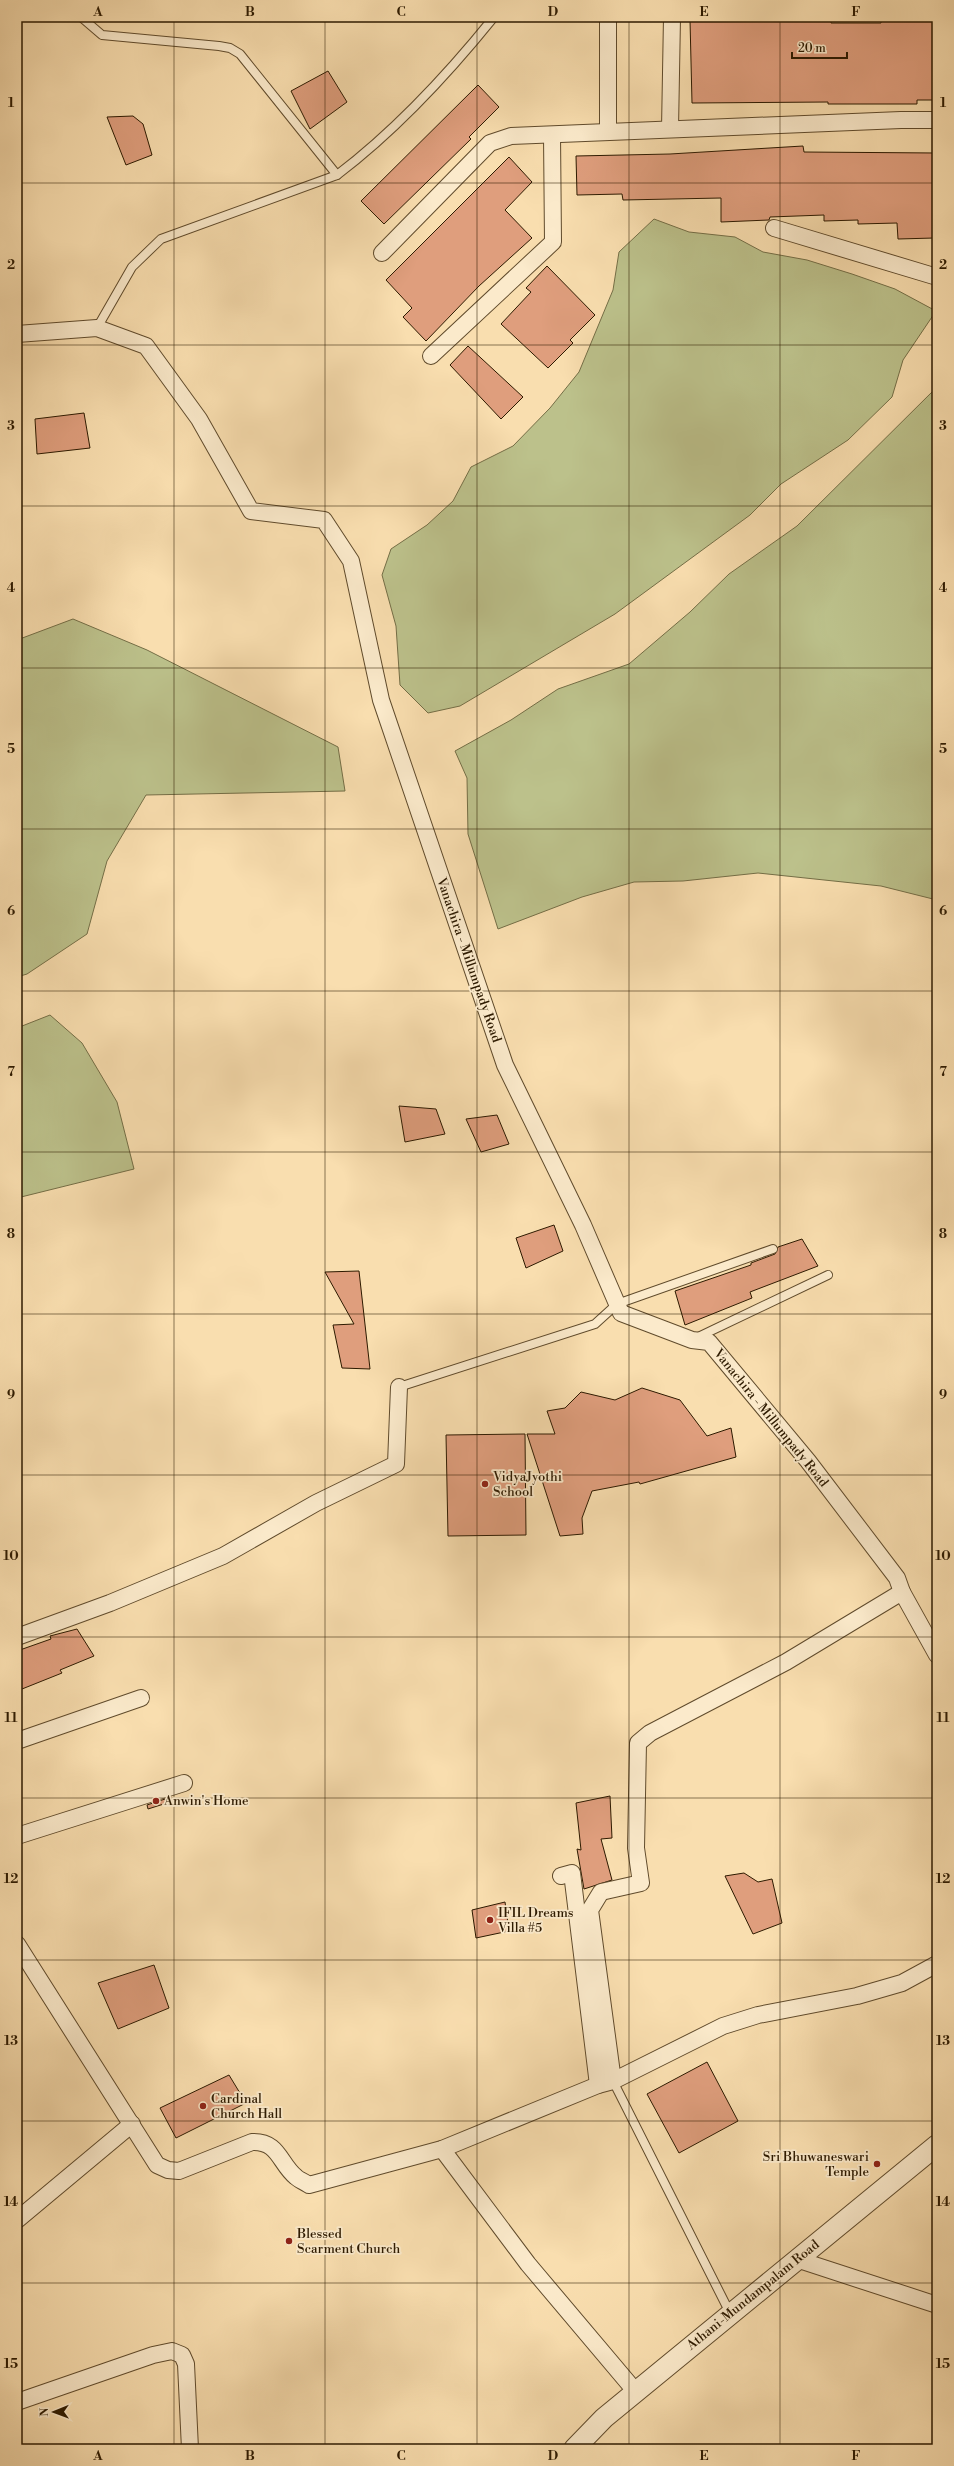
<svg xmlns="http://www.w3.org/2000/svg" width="954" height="2466" font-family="'Libre Bodoni',serif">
	<rect width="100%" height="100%" fill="#f9deaf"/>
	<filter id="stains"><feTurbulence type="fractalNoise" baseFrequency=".005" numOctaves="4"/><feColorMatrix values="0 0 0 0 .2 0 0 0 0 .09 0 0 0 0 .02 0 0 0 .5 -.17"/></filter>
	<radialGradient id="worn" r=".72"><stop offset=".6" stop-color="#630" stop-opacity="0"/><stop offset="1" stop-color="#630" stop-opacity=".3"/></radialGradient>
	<g fill="#bcc18b" stroke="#746e46">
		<polygon points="654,219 689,232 735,237 763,252 807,260 852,274 895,289 936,311 903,360 892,397 848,440 781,484 750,515 615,614 460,706 428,713 400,685 396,626 382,575 391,549 427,525 453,501 471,467 513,446 550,408 579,372 613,290 619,252"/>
		<polygon points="937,387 937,900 881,886 758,873 683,881 634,882 582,897 498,929 468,834 467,778 455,751 511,720 558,689 629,664 690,612 729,574 797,526"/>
		<polygon points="73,619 147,650 338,747 345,791 146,795 107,861 87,934 27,974 17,977 17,640"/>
		<polygon points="50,1015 82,1043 117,1102 134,1169 17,1198 17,1028"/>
	</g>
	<g fill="#df9e7d" stroke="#2d1a00">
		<polygon points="741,18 783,18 783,21 831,21 831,23 881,23 881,18 937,20 937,100 917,100 917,104 828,104 828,102 692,103 690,20 741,20"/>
		<polygon points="328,71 347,102 310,129 291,91"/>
		<polygon points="478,85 499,107 469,137 471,139 384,224 361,201"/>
		<polygon points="133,116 143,124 152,155 126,165 107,117"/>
		<polygon points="803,146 804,152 936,153 937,196 933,196 934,238 898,239 897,223 858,224 858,220 824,221 824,215 770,217 769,220 721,222 721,198 623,200 622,194 577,195 576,156 670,154"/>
		<polygon points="509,157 532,182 505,210 532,238 479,286 426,341 403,317 412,308 386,280"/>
		<polygon points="547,266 595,315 570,340 573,343 548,368 501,324 531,292 526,288"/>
		<polygon points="468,346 523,397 501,419 450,365"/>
		<polygon points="84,413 90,448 37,454 35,419"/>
		<polygon points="399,1106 436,1109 445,1134 405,1142"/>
		<polygon points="497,1115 509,1144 481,1152 466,1119"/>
		<polygon points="554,1225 563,1251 526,1268 516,1238"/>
		<polygon points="802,1239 818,1266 750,1292 752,1298 685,1325 675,1291 751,1265 751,1263 775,1254 778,1247"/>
		<polygon points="359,1271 370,1369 342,1368 333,1325 354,1324 325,1272"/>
		<polygon points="642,1388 680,1400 707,1436 731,1428 736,1457 640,1484 639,1482 592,1491 582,1518 583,1534 560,1536 527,1434 555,1434 547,1411 565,1408 581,1392 615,1400"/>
		<polygon points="525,1434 526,1535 448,1536 446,1435"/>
		<polygon points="77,1629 94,1656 60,1670 62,1673 17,1691 17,1651 51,1639 50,1636"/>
		<polygon points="610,1796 612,1838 601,1839 612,1880 584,1889 577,1849 581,1850 576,1803"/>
		<polygon points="165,1799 167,1803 148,1809 147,1805"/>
		<polygon points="744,1873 758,1882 772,1879 782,1923 753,1934 725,1876"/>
		<polygon points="505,1902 509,1931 476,1938 472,1910"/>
		<polygon points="154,1965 169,2008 118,2029 98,1983"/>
		<polygon points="707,2062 738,2121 679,2153 647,2094"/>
		<polygon points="229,2075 246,2103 176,2138 160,2108"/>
	</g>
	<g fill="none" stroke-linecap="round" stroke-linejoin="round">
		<defs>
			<g id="service">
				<polyline points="81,17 102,35 219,46 230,48 240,54 337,175"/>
				<path d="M97 328 132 267 161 239 337 175C395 131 448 74 494 17"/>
				<polyline points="696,1338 828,1275"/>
				<polyline points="399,1387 595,1324 617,1304 773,1249"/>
				<polyline points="613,2081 730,2313"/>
			</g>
			<g id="minor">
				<polyline points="670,129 672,17"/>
				<polyline points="608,131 608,17"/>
				<polyline points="774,228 937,277"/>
				<polyline points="382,253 490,143 511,136 901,120 937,120"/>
				<polyline points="17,334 97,328 146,346 199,419 251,511 324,520 351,561 381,700 505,1065 583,1225 621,1313 692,1340 709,1342 808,1461 897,1578 902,1592 937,1655"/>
				<polyline points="431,356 553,242 552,135"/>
				<polyline points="17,1637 110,1603 223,1556 316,1503 396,1464 399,1387"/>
				<polyline points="17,1741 141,1698"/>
				<polyline points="17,1836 184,1783"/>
				<polyline points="561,1876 572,1873 598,2085"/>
				<path d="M17 1944 157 2165 168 2170 179 2171 252 2142C279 2141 279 2163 296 2177 299 2180 305 2182 309 2185L442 2149 598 2085 613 2081 723 2026 758 2015 857 1996 902 1983 937 1964"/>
				<polyline points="613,2081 590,1910 601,1892 641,1883 636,1848 638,1743 650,1733 786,1662 902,1592"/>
				<polyline points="442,2149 528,2264 636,2392"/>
				<polyline points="17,2220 132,2124"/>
				<polyline points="796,2259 937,2305"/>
				<polyline points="17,2402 153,2355 172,2351 182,2355 186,2364 190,2449"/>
			</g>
			<polyline id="tertiary" points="574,2449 604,2418 937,2145"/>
		</defs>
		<use href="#service" stroke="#604b2c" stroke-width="10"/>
		<use href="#minor" stroke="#604b2c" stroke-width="18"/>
		<use href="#tertiary" stroke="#604b2c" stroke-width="22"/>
		<use href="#service" stroke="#fbeacb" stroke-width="8"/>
		<use href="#minor" stroke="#fbeacb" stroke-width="16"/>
		<use href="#tertiary" stroke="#fbeacb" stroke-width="20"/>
	</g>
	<path fill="none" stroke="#2d1a00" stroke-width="1" stroke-opacity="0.55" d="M174 17V2449M325 17V2449M477 17V2449M629 17V2449M780 17V2449M17 183H937M17 345H937M17 506H937M17 668H937M17 829H937M17 991H937M17 1152H937M17 1314H937M17 1475H937M17 1637H937M17 1798H937M17 1960H937M17 2121H937M17 2283H937"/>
	<g fill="#8f2418" stroke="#fbeacb" stroke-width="1.5">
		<circle cx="485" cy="1484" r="4"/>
		<circle cx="156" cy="1801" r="4"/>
		<circle cx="490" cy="1920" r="4"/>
		<circle cx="203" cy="2106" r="4"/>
		<circle cx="877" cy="2164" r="4"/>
		<circle cx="289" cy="2241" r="4"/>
	</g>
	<g text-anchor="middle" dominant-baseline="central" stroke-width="3.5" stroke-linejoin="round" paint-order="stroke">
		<g font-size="13" fill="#2d1a00" stroke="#fbeacb">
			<text transform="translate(469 960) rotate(71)">Vanachira - Millumpady Road</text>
			<text transform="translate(771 1418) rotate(51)">Vanachira - Millumpady Road</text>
			<text transform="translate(753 2295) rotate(-39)">Athani-Mundampalam Road</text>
		</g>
		<g font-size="13" fill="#2d1a00" stroke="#fbeacb" text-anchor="start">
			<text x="493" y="1477">VidyaJyothi<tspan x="493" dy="15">School</tspan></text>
			<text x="164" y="1801">Anwin's Home</text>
			<text x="498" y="1913">IFIL Dreams<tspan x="498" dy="15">Villa #5</tspan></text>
			<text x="211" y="2099">Cardinal<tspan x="211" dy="15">Church Hall</tspan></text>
			<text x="869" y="2157" text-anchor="end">Sri Bhuwaneswari<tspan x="869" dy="15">Temple</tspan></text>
			<text x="297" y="2234">Blessed<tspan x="297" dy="15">Scarment Church</tspan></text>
		</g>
	</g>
	<rect width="954" height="2466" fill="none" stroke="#f9deaf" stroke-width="44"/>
	<g transform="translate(54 2412) rotate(269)" stroke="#fbeacb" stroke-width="3" paint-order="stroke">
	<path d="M0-3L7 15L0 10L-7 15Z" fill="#2d1a00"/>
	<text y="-6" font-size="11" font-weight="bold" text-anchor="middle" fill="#2d1a00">N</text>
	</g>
	<path d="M792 52v6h55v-6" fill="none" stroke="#2d1a00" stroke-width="2"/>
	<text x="798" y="52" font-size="12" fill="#2d1a00" stroke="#fbeacb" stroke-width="3" paint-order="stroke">20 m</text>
	<rect x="22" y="22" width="910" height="2422" fill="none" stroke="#2d1a00" stroke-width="1.5"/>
	<g font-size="13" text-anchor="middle" font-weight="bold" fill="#2d1a00">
		<text x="98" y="16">A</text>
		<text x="250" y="16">B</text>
		<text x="401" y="16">C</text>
		<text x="553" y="16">D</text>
		<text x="704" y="16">E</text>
		<text x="856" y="16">F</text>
		<text x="11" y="107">1</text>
		<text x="943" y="107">1</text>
		<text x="11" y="269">2</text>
		<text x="943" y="269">2</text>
		<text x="11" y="430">3</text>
		<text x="943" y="430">3</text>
		<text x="11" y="592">4</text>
		<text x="943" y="592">4</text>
		<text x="11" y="753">5</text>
		<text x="943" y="753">5</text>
		<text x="11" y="915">6</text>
		<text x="943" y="915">6</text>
		<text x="11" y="1076">7</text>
		<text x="943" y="1076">7</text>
		<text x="11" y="1238">8</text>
		<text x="943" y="1238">8</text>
		<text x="11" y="1399">9</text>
		<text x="943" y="1399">9</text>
		<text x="11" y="1560">10</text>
		<text x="943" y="1560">10</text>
		<text x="11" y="1722">11</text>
		<text x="943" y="1722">11</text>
		<text x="11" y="1883">12</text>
		<text x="943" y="1883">12</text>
		<text x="11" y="2045">13</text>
		<text x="943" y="2045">13</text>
		<text x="11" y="2206">14</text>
		<text x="943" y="2206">14</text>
		<text x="11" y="2368">15</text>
		<text x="943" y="2368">15</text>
		<text x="98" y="2460">A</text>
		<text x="250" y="2460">B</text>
		<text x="401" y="2460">C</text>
		<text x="553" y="2460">D</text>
		<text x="704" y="2460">E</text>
		<text x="856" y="2460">F</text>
	</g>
	<rect width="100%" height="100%" filter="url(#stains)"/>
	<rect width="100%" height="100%" fill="url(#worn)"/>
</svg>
